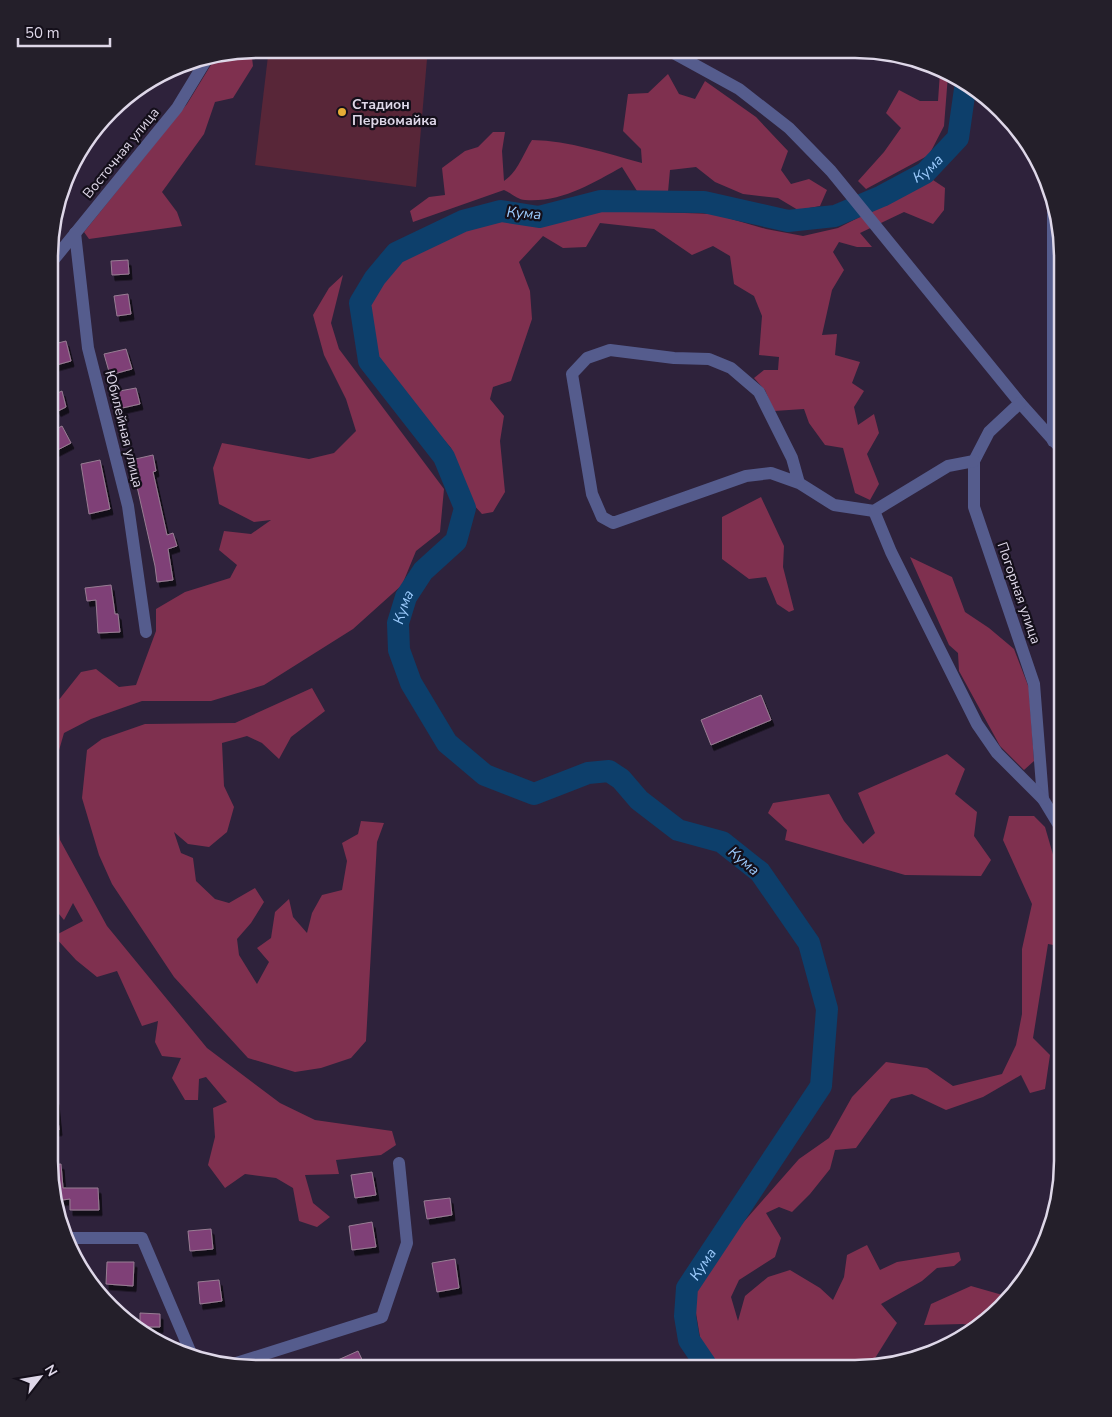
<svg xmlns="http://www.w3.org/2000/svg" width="1112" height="1417" font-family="'Nunito Sans',sans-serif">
	<defs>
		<filter id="shadow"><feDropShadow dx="3" dy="5.5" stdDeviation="0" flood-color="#0009"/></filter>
	</defs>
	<rect width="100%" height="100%" fill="#2e223b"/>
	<polygon fill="#582638" points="268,56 427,59 416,187 255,165"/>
	<g fill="#7f304f">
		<polygon points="251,50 253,66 233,98 215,102 204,134 162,192 177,212 182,226 89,239 84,232 187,104 217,55"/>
		<polygon points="940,72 948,75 944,126 929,155 866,189 858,181 884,152 901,128 886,113 899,90 920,101 938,101"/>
		<path d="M668 74 679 94 695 99 705 81 756 117 788 151 781 170 791 184 809 179 827 190 820 206 798 210 778 198 743 194 715 182 696 167 670 170 668 192 637 191 622 167C593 183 561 203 525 200 518 200 511 193 504 190L413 222 410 211 429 197 445 195 442 168 465 151 478 147 493 132H505L502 151 504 181C518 172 523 154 532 140 570 141 605 153 642 163L641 149 623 131 628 94 648 93Z"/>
		<polygon points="933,180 945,188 944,210 933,224 904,212 860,233 872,247 857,247 839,242 833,252 844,270 832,290 822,335 837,334 835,355 860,362 852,383 864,391 854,407 858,425 874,414 879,433 867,454 879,484 870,500 855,493 843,448 825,445 809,423 804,409 774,411 765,390 754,378 764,370 778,370 779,357 759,355 762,316 754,296 734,284 730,256 713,246 692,255 654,229 600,223 586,247 563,248 543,236 519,262 530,291 532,319 511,381 493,387 490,399 504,416 500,441 505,492 493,512 482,514 473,504 451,448 375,361 366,305 401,260 463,229 503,219 539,226 597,210 714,214 766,229 803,236 838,228"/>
		<polygon points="343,275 331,323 339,349 444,489 440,532 416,551 402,585 353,629 264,685 211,701 142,701 91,719 64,733 51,778 60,840 107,926 207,1048 280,1103 315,1120 392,1131 396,1145 381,1155 336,1160 339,1174 305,1175 313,1203 330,1217 317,1227 299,1221 293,1188 276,1178 245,1174 225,1188 208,1165 215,1137 213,1108 227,1102 206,1077 199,1079 198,1100 185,1100 172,1078 181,1058 162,1056 155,1042 158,1021 142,1026 117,971 97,977 76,960 54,936 83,921 73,903 64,920 49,902 49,859 53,853 49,850 50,711 81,672 96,669 119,687 136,685 156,631 156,609 185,592 230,578 237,565 219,550 224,531 251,534 271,520 254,522 219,504 213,468 222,443 309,459 334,453 356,431 346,399 324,355 313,315 329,288"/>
		<polygon points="761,497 784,546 783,567 794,610 789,612 777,604 766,577 749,579 722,559 722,517"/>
		<polygon points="910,557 952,577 965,612 989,628 1014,649 1029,688 1034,761 1024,770 1000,746 959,671 958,653 949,645"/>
		<polygon points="312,688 325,711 291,737 279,759 262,743 247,736 222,743 224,786 234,807 227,832 209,847 188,844 174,832 181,853 193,858 196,881 215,899 229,903 255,888 264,902 251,923 237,939 239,955 257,984 269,962 257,948 271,938 275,912 289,899 293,917 307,933 312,913 322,895 342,890 347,861 342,843 358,834 361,821 384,823 377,842 366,1041 351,1058 321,1068 295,1072 248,1058 174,977 112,884 99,855 82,798 87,750 102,739 145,724 235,723"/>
		<polygon points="947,754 965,769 955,794 977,812 974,836 991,860 981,876 905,875 785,840 787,830 768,813 773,803 829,794 844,821 863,844 875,833 858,793"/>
		<polygon points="1009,816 1034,816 1045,827 1054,858 1063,867 1063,952 1059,946 1048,944 1033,1038 1050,1055 1045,1089 1030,1093 1021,1075 983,1097 946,1110 912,1094 891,1099 856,1148 835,1150 830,1169 810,1194 792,1212 779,1207 766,1213 781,1238 775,1257 739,1280 731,1297 738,1321 745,1296 768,1277 790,1270 820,1288 833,1300 844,1277 847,1255 867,1245 880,1270 897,1262 959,1252 961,1260 954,1266 937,1268 922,1281 881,1304 897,1323 872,1363 854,1368 718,1368 701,1343 693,1295 741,1225 799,1159 829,1138 852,1097 886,1062 927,1068 953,1086 1002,1074 1016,1045 1022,1014 1022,949 1032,904 1003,840"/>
		<polygon points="971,1286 1006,1296 974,1326 963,1324 924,1325 931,1304"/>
	</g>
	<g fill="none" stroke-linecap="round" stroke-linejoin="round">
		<path stroke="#0d3f6b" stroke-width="22" id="s1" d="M708 1368 689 1340 685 1316 687 1288 821 1086 827 1009 809 943 760 872 722 842 678 830 639 800 621 779 609 771 588 773 534 794 485 775 447 743 411 683 399 650 398 623 406 597 423 571 456 541 465 508 444 457 369 361 360 303 375 278 396 253 463 221 501 211 539 217 601 201 704 202 788 221 835 216 882 196 925 173 958 138 966 82"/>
	</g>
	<g fill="#7f4077" stroke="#987d93" filter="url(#shadow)">
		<polygon points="128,260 129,274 112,275 111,261"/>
		<polygon points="128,294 131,314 117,316 114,296"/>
		<polygon points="66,341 71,361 53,366 50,345"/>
		<polygon points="126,349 132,369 110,375 104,354"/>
		<polygon points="136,388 140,404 118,409 114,392"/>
		<polygon points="62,391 66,407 58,411 51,396"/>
		<polygon points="62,426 71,443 50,454 50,432"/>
		<polygon points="153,455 156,471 153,472 167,535 173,533 177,546 168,549 173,580 157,582 155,566 131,460"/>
		<polygon points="100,460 110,509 89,514 81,464"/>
		<polygon points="111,585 115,614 118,614 120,632 98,633 96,600 87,601 85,588"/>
		<polygon points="761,695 771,720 711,745 701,720"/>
		<polygon points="56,1099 59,1130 49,1131 49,1100"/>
		<polygon points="61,1164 63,1188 98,1188 99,1210 70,1210 70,1199 54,1201 49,1165"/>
		<polygon points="372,1172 376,1195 355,1198 351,1175"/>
		<polygon points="450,1198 452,1215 427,1219 424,1201"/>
		<polygon points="372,1222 376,1247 352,1250 349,1226"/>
		<polygon points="211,1229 213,1249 190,1251 188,1231"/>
		<polygon points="455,1259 459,1288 437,1292 432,1263"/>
		<polygon points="107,1262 134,1262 133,1286 106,1284"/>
		<polygon points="219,1280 222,1301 200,1304 198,1282"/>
		<polygon points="140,1313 160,1314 160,1327 140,1327"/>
		<polygon points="358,1351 366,1368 320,1368"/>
	</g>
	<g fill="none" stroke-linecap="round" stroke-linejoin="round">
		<g stroke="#555c8d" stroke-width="12">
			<polyline points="668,50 739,89 789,128 831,171 1020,403 1063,451"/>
			<polyline points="1053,195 1053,441"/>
			<polyline points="75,233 88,348 128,506 146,632"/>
			<polyline points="51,263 177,108 208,57"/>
			<polyline points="1020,403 989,432 974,461 974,507 1034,684 1043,799 1063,832"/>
			<polyline points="799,483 792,458 759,392 731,368 709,359 674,358 610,350 587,358 572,374 592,494 602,517 613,523 746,476 771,473 799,483 834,505 874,511 948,466 974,461"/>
			<polyline points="874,511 891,552 977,724 997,753 1043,799"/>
			<polyline points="66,1238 142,1238 193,1358"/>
			<polyline points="230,1365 382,1317 407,1243 399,1163"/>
		</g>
	</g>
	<circle fill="#e6ac36" stroke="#140f1a" stroke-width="2" cx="342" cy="112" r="5"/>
	<g text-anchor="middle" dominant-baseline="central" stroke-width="4.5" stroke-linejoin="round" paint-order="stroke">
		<g font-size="14" font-weight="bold" fill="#ded7e8" stroke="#140f1a" text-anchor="start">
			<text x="352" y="104">Стадион<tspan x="352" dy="16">Первомайка</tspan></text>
		</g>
		<g font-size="14" fill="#ded7e8" stroke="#140f1a">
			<text transform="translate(121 153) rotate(-51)">Восточная улица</text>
			<text transform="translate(124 429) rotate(76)">Юбилейная улица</text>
			<text transform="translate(1019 593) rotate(71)">Погорная улица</text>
		</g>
		<g font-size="15" font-style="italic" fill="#9bcafc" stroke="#140f1a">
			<text stroke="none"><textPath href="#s1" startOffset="2051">Кума</textPath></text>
			<text transform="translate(524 213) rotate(4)">Кума</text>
			<text stroke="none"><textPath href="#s1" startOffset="1076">Кума</textPath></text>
			<text transform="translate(744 861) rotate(40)">Кума</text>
			<text stroke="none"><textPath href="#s1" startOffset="115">Кума</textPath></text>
		</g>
	</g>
	<path d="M0 0H1112V1417H0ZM257 58H855A199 199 0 0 1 1054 257V1161A199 199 0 0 1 855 1360H257A199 199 0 0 1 58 1161V257A199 199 0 0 1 257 58Z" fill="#241f2a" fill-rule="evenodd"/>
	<path fill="none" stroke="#ded7e8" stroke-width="2.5" d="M257 58H855A199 199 0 0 1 1054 257V1161A199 199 0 0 1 855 1360H257A199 199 0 0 1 58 1161V257A199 199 0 0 1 257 58Z"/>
	<g transform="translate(40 1377) rotate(59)" stroke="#140f1a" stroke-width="4" paint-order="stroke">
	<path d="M0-4L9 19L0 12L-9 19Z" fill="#ded7e8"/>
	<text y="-8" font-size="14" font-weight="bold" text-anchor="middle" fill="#ded7e8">N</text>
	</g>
	<path d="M18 38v8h92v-8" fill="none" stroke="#ded7e8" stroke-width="2.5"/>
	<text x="25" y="38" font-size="15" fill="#ded7e8" stroke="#140f1a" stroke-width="4" paint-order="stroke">50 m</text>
</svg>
